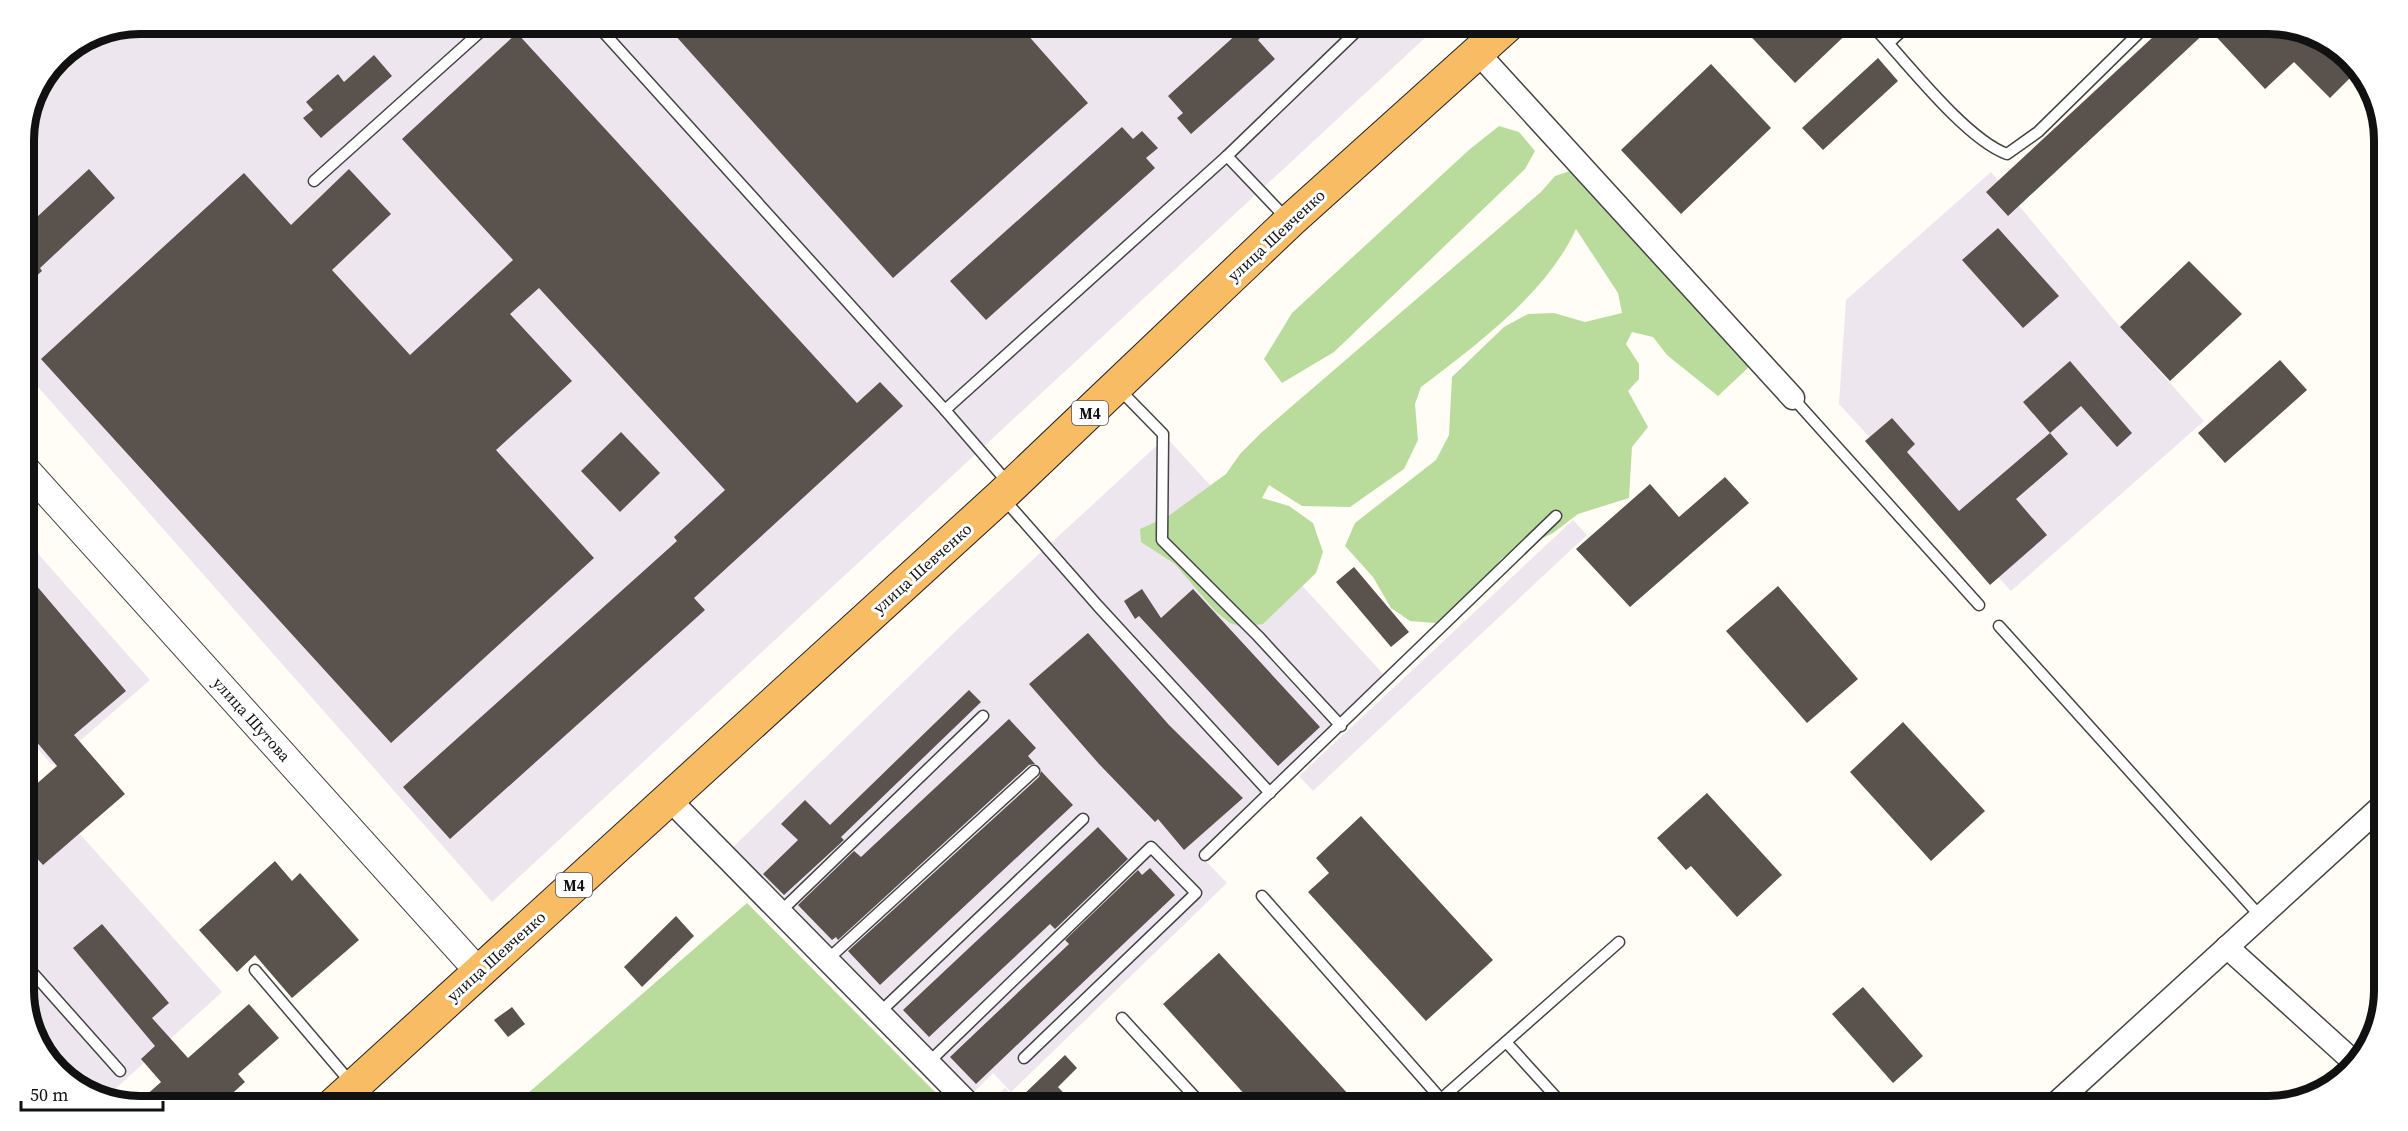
<svg xmlns="http://www.w3.org/2000/svg" width="2408" height="1131" font-family="'Source Serif 4',serif">
	<rect width="100%" height="100%" fill="#fffdf5"/>
	<g fill="#eee6ef">
		<polygon points="141,24 1440,24 492,902 24,371 24,133 33,96 58,58 96,33"/>
		<polygon points="1991,172 2120,327 2204,421 2011,591 1839,404 1846,300"/>
		<polygon points="1166,437 1385,676 1198,853 1227,883 1011,1092 993,1073 972,1094 731,849 960,627"/>
		<polygon points="1573,520 1587,535 1313,791 1299,776"/>
		<polygon points="24,538 150,680 52,765 24,733"/>
		<polygon points="24,772 222,992 104,1099 89,1095 44,1055 24,998"/>
		<polygon points="1005,1088 1011,1094 1025,1107 990,1107 987,1104"/>
	</g>
	<g fill="#b9dc9c">
		<polygon points="1499,126 1519,132 1535,151 1525,169 1334,352 1282,383 1264,359 1292,313 1470,149"/>
		<path d="M1570 171 1581 177 1749 367 1718 396 1667 355 1653 337 1632 332 1626 344 1639 364V379L1628 391 1648 427 1632 447 1629 498 1578 514 1553 533 1502 558 1477 592 1435 623 1410 621 1391 608 1373 577 1345 546 1355 523 1436 460 1449 435 1452 377 1504 327 1528 314 1554 313 1585 322 1622 313 1618 293 1576 229C1546 294 1477 344 1421 387L1415 404 1418 440 1404 469 1350 507 1302 506 1269 485 1262 498 1289 506 1313 523 1323 552 1316 573 1263 624 1243 627 1230 623 1215 611 1175 564 1141 542 1140 529 1167 517 1226 474 1240 454 1262 432 1541 192 1555 176Z"/>
		<polygon points="747,903 950,1107 512,1107"/>
	</g>
	<g fill="#5a524d">
		<polygon points="665,24 1018,24 1088,103 893,278"/>
		<polygon points="1248,24 1256,24 1264,34 1258,40 1275,59 1191,134 1177,118 1183,113 1168,96"/>
		<polygon points="1739,24 1857,24 1795,83"/>
		<polygon points="2167,24 2267,24 2319,36 2357,71 2330,98 2294,62 2265,89 2209,29 2008,216 1986,192"/>
		<polygon points="517,33 857,403 880,382 903,406 694,598 705,610 450,839 403,787 677,541 674,537 725,490 539,288 510,314 572,381 496,450 594,558 391,743 41,359 244,173 291,225 349,169 391,214 332,270 410,355 513,260 402,139"/>
		<polygon points="374,55 392,76 321,138 303,118 313,110 306,102 338,74 344,82"/>
		<polygon points="1878,58 1898,81 1823,150 1802,128"/>
		<polygon points="1711,64 1771,128 1681,214 1621,150"/>
		<polygon points="1122,127 1133,139 1142,131 1158,148 1146,158 1155,168 986,320 950,281"/>
		<polygon points="89,169 115,198 40,268 42,271 24,287 24,229"/>
		<polygon points="1998,228 2059,296 2023,328 1962,260"/>
		<polygon points="2189,261 2242,314 2170,381 2120,327"/>
		<polygon points="2280,360 2307,390 2225,463 2198,433"/>
		<polygon points="2070,361 2132,433 2117,447 2081,406 2050,433 2023,402"/>
		<polygon points="1892,418 1915,444 1907,452 1959,511 2050,433 2068,454 2016,499 2047,535 1990,585 1865,441"/>
		<polygon points="621,432 660,473 620,512 581,471"/>
		<polygon points="1725,477 1749,503 1630,607 1576,549 1650,484 1679,517"/>
		<polygon points="1354,567 1409,632 1391,647 1336,582"/>
		<polygon points="24,571 126,691 74,735 125,794 43,865 24,844 24,795 57,766 24,727"/>
		<polygon points="1778,586 1858,679 1807,723 1726,631"/>
		<polygon points="1142,589 1161,618 1193,589 1320,727 1278,766 1139,616 1135,619 1124,601"/>
		<polygon points="1088,633 1169,725 1243,798 1184,850 1158,819 1155,822 1099,764 1029,684"/>
		<polygon points="969,690 981,702 841,837 844,840 784,895 763,874 798,840 781,824 805,800 830,825"/>
		<polygon points="1009,719 1036,748 1028,756 1035,764 1029,765 838,940 836,937 832,940 798,905 854,851 861,857"/>
		<polygon points="1903,722 1985,811 1931,861 1850,772"/>
		<polygon points="1041,771 1073,805 880,985 848,951 1039,777"/>
		<polygon points="1707,793 1782,875 1737,917 1691,866 1686,870 1657,838"/>
		<polygon points="1361,816 1493,960 1426,1021 1308,892 1329,873 1316,858"/>
		<polygon points="1098,827 1128,859 1055,929 1050,924 929,1037 903,1010"/>
		<polygon points="275,861 292,881 300,873 359,940 292,998 255,955 237,972 199,930"/>
		<polygon points="1150,868 1175,895 976,1084 950,1057 1069,944 1065,940 1138,870 1142,875"/>
		<polygon points="676,916 694,936 642,987 624,967"/>
		<polygon points="102,924 169,1003 152,1018 188,1058 249,1004 279,1038 238,1074 245,1082 217,1107 134,1106 161,1082 141,1059 155,1046 73,948"/>
		<polygon points="1219,953 1360,1107 1256,1107 1163,1004"/>
		<polygon points="1863,987 1923,1056 1893,1083 1832,1014"/>
		<polygon points="512,1007 525,1024 508,1037 494,1020"/>
		<polygon points="1065,1055 1077,1068 1058,1087 1077,1107 1029,1107 1020,1098"/>
	</g>
	<g fill="none" stroke-linecap="round" stroke-linejoin="round">
		<defs>
			<g id="service">
				<polyline points="596,24 945,410"/>
				<path d="M1871 24C1904 59 1965 139 2007 154L2038 132 2148 24"/>
				<polyline points="1889,43 1909,24"/>
				<polyline points="1227,156 1287,219"/>
				<polyline points="314,181 489,24"/>
				<polyline points="1118,388 1163,434 1162,540 1258,636 1341,726"/>
				<polyline points="1793,398 1979,605"/>
				<polyline points="1009,484 945,410 1227,156 1364,24"/>
				<polyline points="1003,498 1098,606 1270,793"/>
				<polyline points="1999,626 2260,916"/>
				<polyline points="1205,855 1556,516"/>
				<polyline points="1262,896 1441,1099"/>
				<polyline points="780,912 983,716"/>
				<polyline points="827,960 1034,771"/>
				<polyline points="24,963 120,1071"/>
				<polyline points="255,970 352,1084"/>
				<polyline points="879,1013 1083,819"/>
				<polyline points="1122,1018 1204,1107"/>
				<polyline points="1506,1042 1565,1107"/>
				<polyline points="928,1063 1151,847 1196,893 1024,1058"/>
				<polyline points="1432,1107 1619,942"/>
			</g>
			<g id="minor">
				<polyline points="1478,53 1793,398"/>
				<polyline points="669,799 972,1107"/>
				<polyline points="2227,947 2354,1062"/>
				<polyline points="2052,1107 2384,804"/>
			</g>
			<polyline id="tertiary" points="24,467 479,972"/>
			<polyline id="trunk" points="331,1107 1001,496 1290,221 1509,24"/>
		</defs>
		<use href="#service" stroke="#444" stroke-width="13"/>
		<use href="#minor" stroke="#444" stroke-width="25"/>
		<use href="#tertiary" stroke="#444" stroke-width="29"/>
		<use href="#trunk" stroke="#222" stroke-width="35"/>
		<use href="#service" stroke="#fff" stroke-width="10"/>
		<use href="#minor" stroke="#fff" stroke-width="22"/>
		<use href="#tertiary" stroke="#fff" stroke-width="27"/>
		<use href="#trunk" stroke="#f7bc64" stroke-width="33"/>
	</g>
	<g text-anchor="middle" dominant-baseline="central" stroke-width="6" stroke-linejoin="round" paint-order="stroke">
		<g fill="#fff" stroke="#585858" stroke-width="1.5">
			<rect x="1072" y="401" width="36" height="24" rx="4.5"/>
			<rect x="556" y="873" width="36" height="24" rx="4.5"/>
		</g>
		<g font-size="15" font-weight="bold" fill="#111">
			<text x="1090" y="413">M4</text>
			<text x="574" y="885">M4</text>
		</g>
		<g font-size="16" fill="#111" stroke="#fff">
			<text transform="translate(1276 235) rotate(-43)">улица Шевченко</text>
			<text transform="translate(922 568) rotate(-42)">улица Шевченко</text>
			<text transform="translate(252 719) rotate(48)">улица Шутова</text>
			<text transform="translate(496 956) rotate(-42)">улица Шевченко</text>
		</g>
	</g>
	<path d="M0 0H2408V1131H0ZM140 34H2268A106 106 0 0 1 2374 140V990A106 106 0 0 1 2268 1096H140A106 106 0 0 1 34 990V140A106 106 0 0 1 140 34Z" fill="#fff" fill-rule="evenodd"/>
	<path fill="none" stroke="#111" stroke-width="8" d="M140 34H2268A106 106 0 0 1 2374 140V990A106 106 0 0 1 2268 1096H140A106 106 0 0 1 34 990V140A106 106 0 0 1 140 34Z"/>
	<path d="M21 1101v9h142v-9" fill="none" stroke="#111111" stroke-width="3"/>
	<text x="30" y="1101" font-size="18" fill="#111111" stroke="#ffffff" stroke-width="4.5" paint-order="stroke">50 m</text>
</svg>
